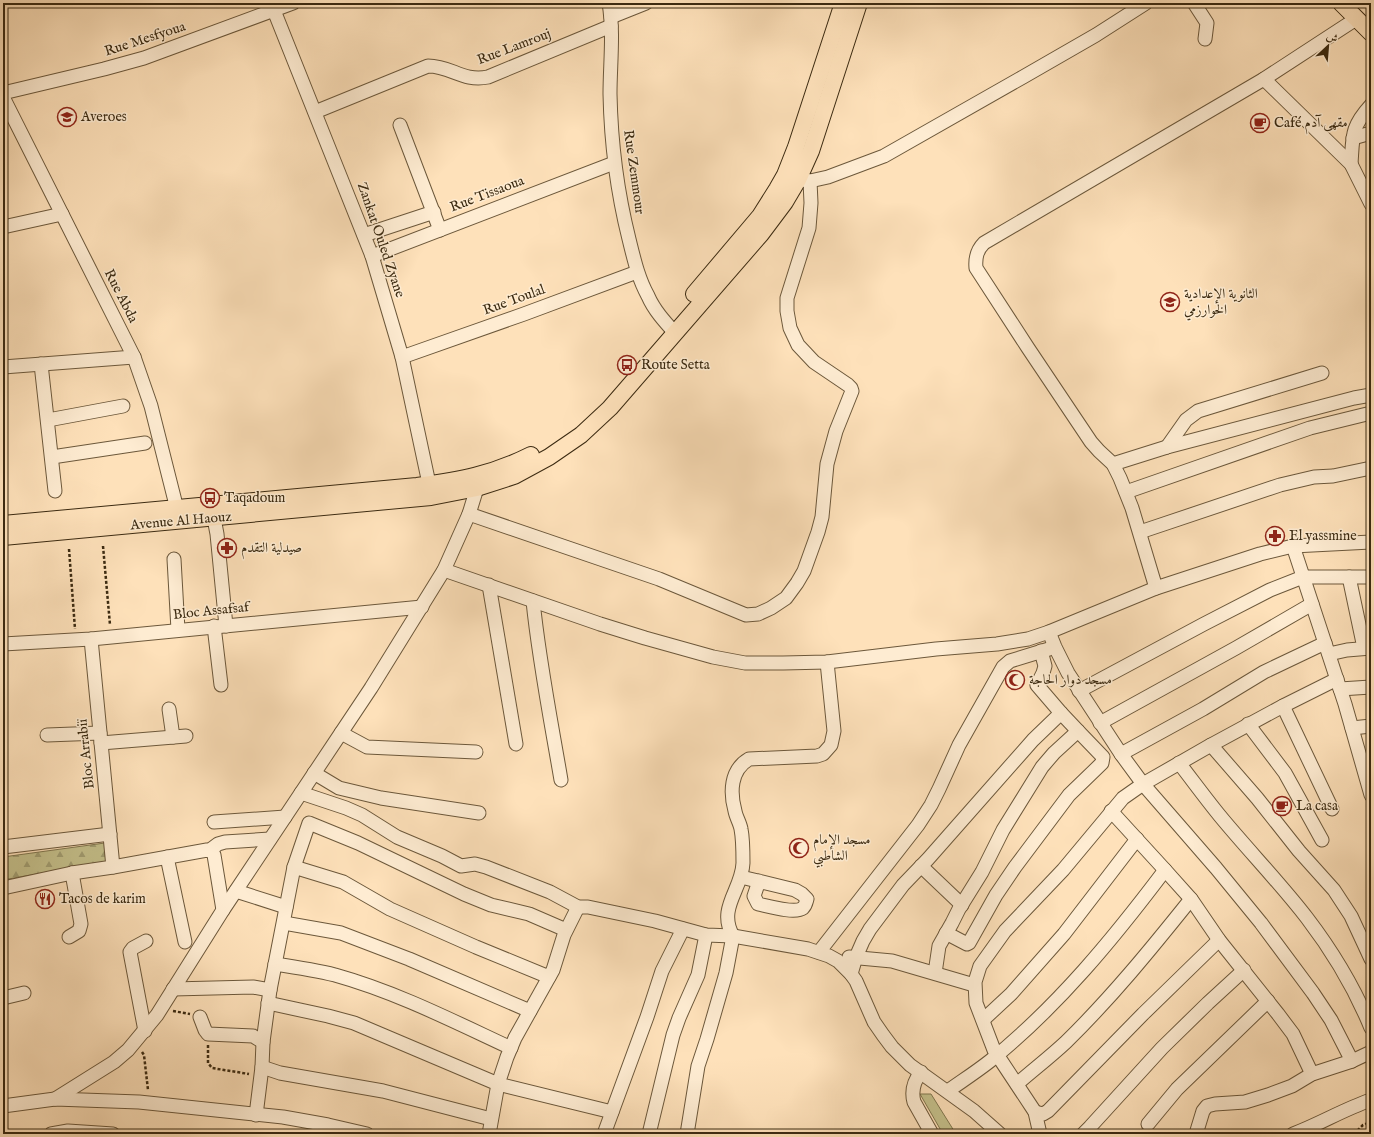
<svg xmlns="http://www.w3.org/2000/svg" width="1374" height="1137" font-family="'IM FELL English',Amiri,serif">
	<defs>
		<pattern id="forest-firs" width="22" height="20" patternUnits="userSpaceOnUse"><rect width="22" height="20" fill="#c5c18c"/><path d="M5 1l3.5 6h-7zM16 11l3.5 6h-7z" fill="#a19d71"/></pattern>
	</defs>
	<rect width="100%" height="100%" fill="#fee1ba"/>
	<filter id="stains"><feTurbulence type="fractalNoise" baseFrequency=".005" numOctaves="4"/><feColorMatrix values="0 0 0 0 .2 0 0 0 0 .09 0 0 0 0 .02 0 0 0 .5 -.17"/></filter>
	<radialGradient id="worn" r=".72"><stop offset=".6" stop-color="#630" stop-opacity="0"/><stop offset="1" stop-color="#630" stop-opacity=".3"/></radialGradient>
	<polygon fill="#c5c18c" stroke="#80764e" points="920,1094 931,1094 956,1134 943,1134"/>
	<polygon fill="url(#forest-firs)" stroke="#80764e" points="112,842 113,860 3,880 3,857"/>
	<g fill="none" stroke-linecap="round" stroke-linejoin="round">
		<defs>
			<g id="minor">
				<polyline points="271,3 372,256 402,357 431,493"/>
				<path d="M609 3C614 33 610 64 610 94 611 143 617 191 629 239 634 259 638 278 648 296 654 310 665 322 675 333"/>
				<polyline points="1194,3 1207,23 1205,39"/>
				<polyline points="611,17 646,3"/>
				<polyline points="1264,79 1351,164 1371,204"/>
				<polyline points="3,93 104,69 144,58 293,3"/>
				<polyline points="3,97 134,357 151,406 179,517"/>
				<path d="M315 112 428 66C452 66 462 82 488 77L611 26"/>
				<polyline points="400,125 440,230"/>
				<polyline points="1353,138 1371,133"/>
				<path d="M1351 164C1353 135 1351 127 1371 105"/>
				<polyline points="802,180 810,181 828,177 884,156 1023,77 1096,35 1146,3"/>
				<polyline points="3,227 62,214"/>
				<polyline points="364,235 434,212"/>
				<polyline points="372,256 614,163"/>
				<polyline points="402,357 524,314 637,272"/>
				<polyline points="41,364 55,491"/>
				<polyline points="3,367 134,357"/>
				<polyline points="48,420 123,406"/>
				<polyline points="1167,447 1186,420 1198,411 1322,373"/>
				<polyline points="52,457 145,443"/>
				<polyline points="1113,464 1167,447 1354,398 1371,395"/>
				<polyline points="1126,492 1310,428 1371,413"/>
				<polyline points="212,508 217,534 226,626"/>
				<polyline points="469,514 659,579 746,615 758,614 771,608 786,598 797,583 804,571 818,532 822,517 827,464 836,431 852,391 851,388 848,385 814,362 798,345 790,328 787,311 787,298 809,228 811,203 810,181"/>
				<polyline points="1140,532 1280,485 1314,477 1333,476 1371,468"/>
				<polyline points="1293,546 1345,704 1371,795"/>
				<polyline points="174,559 178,630"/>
				<polyline points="444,570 600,624 645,638 713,657 745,663 783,663 827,662 936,649 997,644 1028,639 1049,632 1156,588 1260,554 1293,546 1371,542"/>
				<polyline points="1349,577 1364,648"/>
				<polyline points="489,585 516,744"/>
				<path d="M1156 588 1132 508 1120 478 1113 464 1099 451 1091 442 1028 348 976 268C975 257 977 250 984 243L1264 79 1356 19"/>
				<path d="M533 601C539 661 551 721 561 780"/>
				<polyline points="214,626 221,685"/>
				<polyline points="1049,632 1055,647 1068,673 1121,754 1143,784 1216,868 1261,923 1313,993 1331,1020 1352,1061"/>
				<polyline points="91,639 113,867"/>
				<polyline points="3,644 91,639 422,607"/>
				<polyline points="1329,654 1347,650 1371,648"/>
				<polyline points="1340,689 1371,687"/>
				<polyline points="1079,691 1204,624 1270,590 1303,577 1371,577"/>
				<polyline points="1283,706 1332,809"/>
				<polyline points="169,709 173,737"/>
				<polyline points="1100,723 1236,648 1312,604"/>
				<polyline points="1248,724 1285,773 1322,840"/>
				<polyline points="1352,728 1371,726"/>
				<polyline points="341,733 367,747 476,752"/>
				<polyline points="47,735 100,733"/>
				<polyline points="101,743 186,736"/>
				<polyline points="1211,745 1257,798 1299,851 1334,890 1351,916 1371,959"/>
				<polyline points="1121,754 1203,709 1264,672 1325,643"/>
				<path d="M1179 763C1193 781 1206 799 1220 816 1248 850 1280 883 1307 918 1333 952 1355 989 1371 1028"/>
				<polyline points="314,773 339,788 381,798 479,813"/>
				<polyline points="301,793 346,808 362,815 397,837 442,856 461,866 475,864 486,867 550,892 578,907 588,907 655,921 706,935 733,936 808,949 829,956 838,961 851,974 856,981 874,1022 883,1035 892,1047 910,1065 974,1111 1000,1134"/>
				<polyline points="1111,811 1165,870 1191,899 1219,940 1278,1014 1293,1034 1312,1074"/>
				<polyline points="214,822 285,817"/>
				<polyline points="3,847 110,834"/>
				<polyline points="210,850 218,844 225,842 270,839"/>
				<polyline points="167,857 185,942"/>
				<polyline points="921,866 962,905"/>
				<polyline points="294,867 343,882 390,909 476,947 549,977"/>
				<path d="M741 877 795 890 802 894 807 899C806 902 806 905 803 908 795 914 768 906 758 904L754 896 759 881"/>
				<polyline points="3,888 72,873 113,867 207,850 212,852 214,855 223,910"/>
				<polyline points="236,891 286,907"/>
				<polyline points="578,907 564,935 553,970 515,1038 507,1057 498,1084 612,1112"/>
				<polyline points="284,923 341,933 409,959 530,1011"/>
				<polyline points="946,933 967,944 969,943 996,895 1015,867 1069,795 1102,763 1103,757 1078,731"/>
				<polyline points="69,937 79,931 81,924 72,873"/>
				<polyline points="819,952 918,825 931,805 939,789 959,745 1003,667 1010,661 1049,649"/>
				<polyline points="849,957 892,961 974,985"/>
				<path d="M275 964C295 967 315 970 335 975 396 992 453 1021 511 1048"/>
				<polyline points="935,973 939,946 952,923 959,909 982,872 1003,830 1042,767 1054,753 1078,731 1061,713"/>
				<polyline points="851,974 856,957 863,941 870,929 903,885 928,859 1033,740 1061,713 1037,685 1043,673 1045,666 1041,651"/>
				<polyline points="173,989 253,987 270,990"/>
				<polyline points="3,998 24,993"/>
				<polyline points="268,1003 328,1016 354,1023 498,1084 489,1134"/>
				<polyline points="200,1017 205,1030 208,1034 253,1036 263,1042"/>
				<polyline points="983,1020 1011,994 1064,934 1137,839"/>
				<polyline points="145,1031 130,952 133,948 146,941"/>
				<polyline points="262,1067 280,1073 383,1091 491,1119"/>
				<path d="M921 1072C914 1081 911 1091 914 1102L932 1134"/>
				<path d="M1017 1084C1033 1070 1050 1057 1066 1042 1111 998 1151 949 1191 899"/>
				<path d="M948 1091C962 1081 976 1072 990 1061 1058 1006 1113 939 1165 870"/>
				<polyline points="55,1099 114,1062 128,1050 157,1015 223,910 371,688 444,570 469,514 477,488"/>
				<polyline points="3,1106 55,1099 139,1102 283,1117 328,1125 367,1134"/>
				<polyline points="1035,1112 1043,1114 1048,1111 1143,1014 1219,940"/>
				<polyline points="256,1115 262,1067 263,1042 270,990 294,867 309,823 358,843 464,894 491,905 529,914 566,930"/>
				<polyline points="1148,1124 1177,1089 1268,1001"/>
				<polyline points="51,1134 68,1131 113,1134"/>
				<polyline points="604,1134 647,1017 662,971 683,929"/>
				<polyline points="649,1134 673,1035 679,1018 698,975 706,935"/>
				<path d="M687 1134 698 1066 707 1039 726 973 733 936C717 908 742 890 743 863 743 852 743 839 741 829 740 823 736 817 735 811 730 793 730 770 749 759L817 756 823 754 831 745 834 731 827 662"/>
				<polyline points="1040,1134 1035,1112 994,1050 976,1003 975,982 980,966 1005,931 1063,870 1123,798 1143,784 1211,745 1283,706 1337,679"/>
				<polyline points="1083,1134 1090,1127 1162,1048 1208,1003 1244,970"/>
				<polyline points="1196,1134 1203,1111 1207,1106 1215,1104 1245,1102 1268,1095 1292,1086 1312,1074 1352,1061 1371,1052"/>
				<path d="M1293 1134C1320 1124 1344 1109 1371 1100"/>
			</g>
			<g id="major">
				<polyline points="1341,3 1371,33"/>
				<polyline points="694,294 760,216 777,189 785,175 796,147 843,3"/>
				<path d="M3 524 417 486C460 480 491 475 531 455"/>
				<polyline points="3,537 431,497 477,488 514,476 549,457 581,435 610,408 761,234 785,202 798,180 811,151 859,3"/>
			</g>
		</defs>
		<use href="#minor" stroke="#6c583b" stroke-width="15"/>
		<use href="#major" stroke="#3b2a11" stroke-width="18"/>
		<g stroke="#3b2a11" stroke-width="2.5" stroke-dasharray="3 2" stroke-linecap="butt">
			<polyline points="103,546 110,625"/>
			<polyline points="69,549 75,629"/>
			<polyline points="173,1011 190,1014"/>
			<polyline points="208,1045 208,1063 212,1068 249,1074"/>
			<polyline points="142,1052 144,1055 148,1090"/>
			<polyline points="1354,1134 1363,1125 1371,1122"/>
		</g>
		<use href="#minor" stroke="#feecd2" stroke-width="13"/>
		<use href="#major" stroke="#fee1ba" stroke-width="16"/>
	</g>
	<defs>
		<symbol id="school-ring" viewBox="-11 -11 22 22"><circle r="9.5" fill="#feecd2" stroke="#8f2418" stroke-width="1.5"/><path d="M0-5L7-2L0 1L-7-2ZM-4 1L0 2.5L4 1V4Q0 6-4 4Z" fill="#8f2418"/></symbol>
		<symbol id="cafe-ring" viewBox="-11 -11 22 22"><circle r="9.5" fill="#feecd2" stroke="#8f2418" stroke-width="1.5"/><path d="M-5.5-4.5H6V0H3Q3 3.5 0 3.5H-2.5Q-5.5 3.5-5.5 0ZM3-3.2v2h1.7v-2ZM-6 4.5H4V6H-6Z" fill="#8f2418"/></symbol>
		<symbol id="bus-ring" viewBox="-11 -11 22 22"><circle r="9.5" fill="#feecd2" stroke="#8f2418" stroke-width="1.5"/><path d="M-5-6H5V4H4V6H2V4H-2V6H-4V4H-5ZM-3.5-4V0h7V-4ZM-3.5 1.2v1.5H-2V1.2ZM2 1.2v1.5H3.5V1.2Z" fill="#8f2418"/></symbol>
		<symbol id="pharmacy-ring" viewBox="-11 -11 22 22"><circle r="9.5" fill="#feecd2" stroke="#8f2418" stroke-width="1.5"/><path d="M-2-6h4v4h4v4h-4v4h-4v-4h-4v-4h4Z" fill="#8f2418"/></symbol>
		<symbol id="mosque-ring" viewBox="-11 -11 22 22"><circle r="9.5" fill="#feecd2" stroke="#8f2418" stroke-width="1.5"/><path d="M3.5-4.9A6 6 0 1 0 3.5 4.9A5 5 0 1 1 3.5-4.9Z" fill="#8f2418"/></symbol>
		<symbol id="restaurant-ring" viewBox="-11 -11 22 22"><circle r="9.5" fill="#feecd2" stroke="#8f2418" stroke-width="1.5"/><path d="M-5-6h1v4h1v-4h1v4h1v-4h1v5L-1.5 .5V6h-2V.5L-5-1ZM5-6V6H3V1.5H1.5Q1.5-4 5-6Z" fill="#8f2418"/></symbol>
	</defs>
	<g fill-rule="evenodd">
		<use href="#school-ring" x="56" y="106" width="22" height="22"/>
		<use href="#cafe-ring" x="1249" y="112" width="22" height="22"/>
		<use href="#school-ring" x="1159" y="291" width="22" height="22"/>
		<use href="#bus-ring" x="616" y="354" width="22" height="22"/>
		<use href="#bus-ring" x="199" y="487" width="22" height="22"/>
		<use href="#pharmacy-ring" x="1264" y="525" width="22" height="22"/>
		<use href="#pharmacy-ring" x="216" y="537" width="22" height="22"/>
		<use href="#mosque-ring" x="1004" y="669" width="22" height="22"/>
		<use href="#cafe-ring" x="1271" y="795" width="22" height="22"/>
		<use href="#mosque-ring" x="788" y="837" width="22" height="22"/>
		<use href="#restaurant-ring" x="34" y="888" width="22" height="22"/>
	</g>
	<g text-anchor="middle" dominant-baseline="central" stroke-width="3" stroke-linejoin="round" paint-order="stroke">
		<g font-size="14" fill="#3b2a11" stroke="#feecd2">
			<text transform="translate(145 39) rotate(-18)">Rue Mesfyoua</text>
			<text transform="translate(514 47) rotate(-21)">Rue Lamrouj</text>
			<text transform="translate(634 172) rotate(82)">Rue Zemmour</text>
			<text transform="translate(487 194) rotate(-21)">Rue Tissaoua</text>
			<text transform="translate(381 240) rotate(71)">Zankat Ouled Zyane</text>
			<text transform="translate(121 296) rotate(63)">Rue Abda</text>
			<text transform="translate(514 300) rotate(-20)">Rue Toulal</text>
			<text transform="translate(181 521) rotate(-5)">Avenue Al Haouz</text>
			<text transform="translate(211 611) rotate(-6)">Bloc Assafsaf</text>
			<text transform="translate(86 754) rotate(-96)">Bloc Arrabiï</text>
		</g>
		<g font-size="14" fill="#3b2a11" stroke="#feecd2" text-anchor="start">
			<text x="81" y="117">Averoes</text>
			<text x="1274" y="123">Café مقهى آدم</text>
			<text x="1184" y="294">الثانوية الإعدادية<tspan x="1184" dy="16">الخوارزمي</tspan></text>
			<text x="641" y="365">Route Setta</text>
			<text x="224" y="498">Taqadoum</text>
			<text x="1289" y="536">El yassmine</text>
			<text x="241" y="548">صيدلية التقدم</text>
			<text x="1029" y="680">مسجد دوار الحاجة</text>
			<text x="1296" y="806">La casa</text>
			<text x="813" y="840">مسجد الإمام<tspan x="813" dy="16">الشاطبي</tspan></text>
			<text x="59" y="899">Tacos de karim</text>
		</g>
	</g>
	<rect width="1374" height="1137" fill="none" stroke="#fee1ba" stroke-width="16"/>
	<rect x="4" y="4" width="1366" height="1129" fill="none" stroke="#3b2a11" stroke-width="2"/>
	<rect x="8" y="8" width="1358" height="1121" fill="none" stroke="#3b2a11"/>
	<g transform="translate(1328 46) rotate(26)" stroke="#feecd2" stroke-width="3" paint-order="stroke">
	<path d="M0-3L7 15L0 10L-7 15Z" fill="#3b2a11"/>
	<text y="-6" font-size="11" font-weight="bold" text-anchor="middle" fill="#3b2a11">ش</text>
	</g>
	<rect width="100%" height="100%" filter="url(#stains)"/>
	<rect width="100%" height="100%" fill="url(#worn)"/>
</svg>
